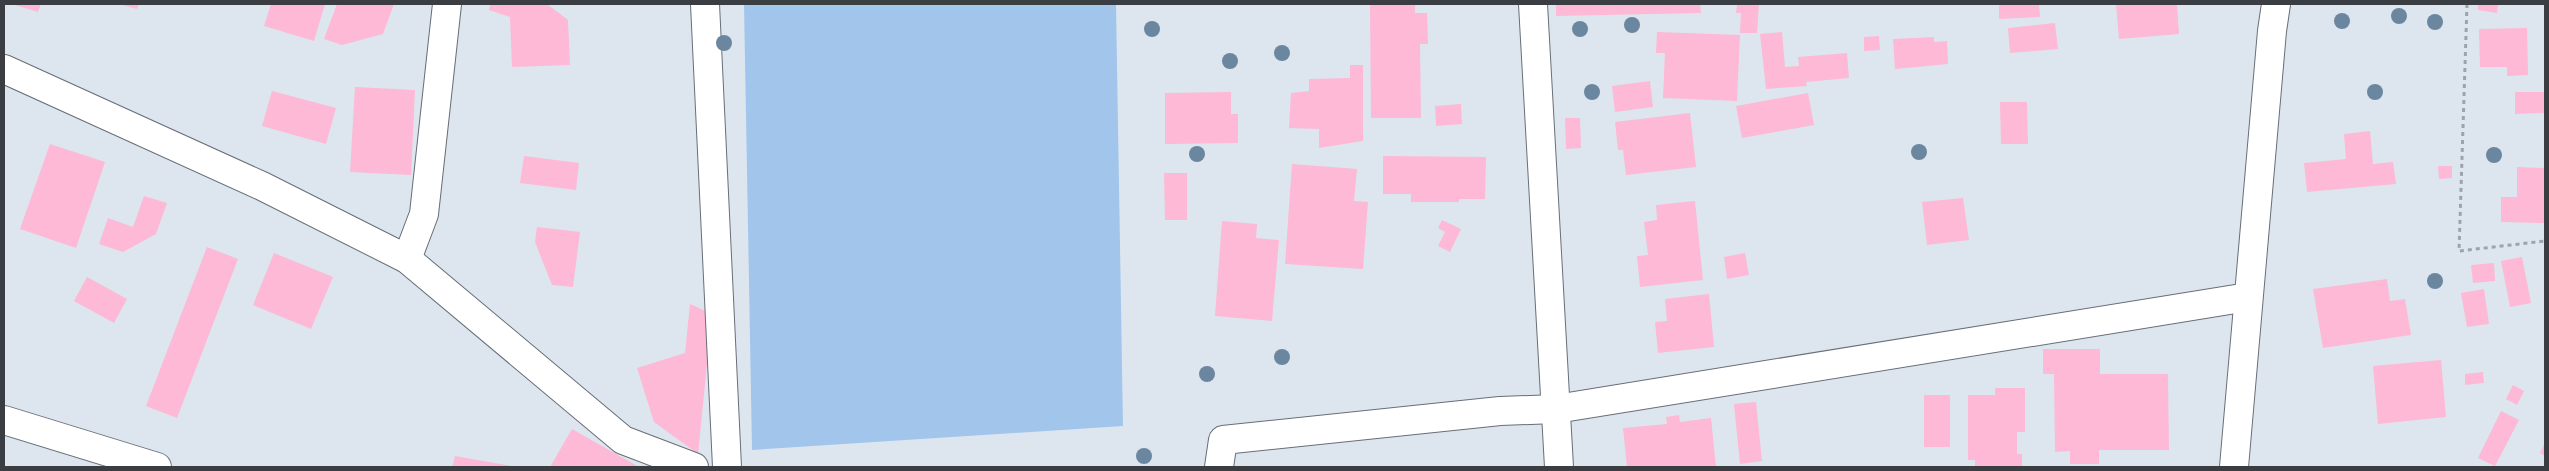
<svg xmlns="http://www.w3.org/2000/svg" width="2549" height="471" font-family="'Varela Round',sans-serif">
	<rect width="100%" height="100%" fill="#dde6ef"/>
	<polygon fill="#a2c5ec" points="744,4 1116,4 1123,426 752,450"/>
	<g fill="#fdb9d5">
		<polygon points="11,4 41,4 38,12"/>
		<polygon points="119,4 139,4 137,9"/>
		<polygon points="271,4 325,4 314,41 264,26"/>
		<polygon points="337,4 394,4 383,34 342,45 324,39"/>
		<polygon points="490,4 547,4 568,20 570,65 512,67 510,17 489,10"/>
		<polygon points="1370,4 1415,4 1415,13 1427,13 1428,44 1420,44 1421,118 1371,118"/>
		<polygon points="1556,4 1700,4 1701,13 1556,16"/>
		<polygon points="1737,4 1759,4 1757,33 1740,33 1741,13 1736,13"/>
		<polygon points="1999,4 2039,4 2040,17 1999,19"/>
		<polygon points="2116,4 2177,4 2179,34 2119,39"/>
		<polygon points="2478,4 2498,4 2497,13 2478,10"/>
		<polygon points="2055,23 2058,49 2010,53 2008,28"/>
		<polygon points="2527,28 2528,75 2507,76 2507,67 2480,67 2479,29"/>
		<polygon points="1657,32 1740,35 1737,101 1663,98 1665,53 1656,53"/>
		<polygon points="1782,32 1785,67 1799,66 1798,57 1847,53 1849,78 1806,82 1807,86 1766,89 1760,34"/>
		<polygon points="1879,36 1880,50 1864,51 1864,37"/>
		<polygon points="1934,37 1934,42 1947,41 1948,64 1895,69 1893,39"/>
		<polygon points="1350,65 1363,65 1363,141 1319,148 1319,129 1289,128 1291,93 1309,91 1309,79 1350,78"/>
		<polygon points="1650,81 1653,107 1615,112 1612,86"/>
		<polygon points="355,87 415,90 411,175 350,172"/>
		<polygon points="272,91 336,108 326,144 262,126"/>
		<polygon points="1231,92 1231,114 1238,114 1238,143 1165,144 1165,93"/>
		<polygon points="2515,92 2545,92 2545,113 2515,114"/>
		<polygon points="1808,93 1814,125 1742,138 1736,106"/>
		<polygon points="2000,102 2027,102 2028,144 2001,144"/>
		<polygon points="1461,104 1462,124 1436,126 1435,106"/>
		<polygon points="1690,113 1696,167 1626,175 1623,150 1618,150 1615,122"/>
		<polygon points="1565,118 1580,118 1581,148 1566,149"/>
		<polygon points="2370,131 2373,164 2393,162 2396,184 2307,192 2304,163 2346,159 2344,134"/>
		<polygon points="50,144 105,162 76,248 20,229"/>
		<polygon points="524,156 579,163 576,190 520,183"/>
		<polygon points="1383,156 1486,157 1485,199 1459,199 1459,202 1411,202 1411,194 1383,194"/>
		<polygon points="1292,164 1357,169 1354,201 1368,202 1363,269 1285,264"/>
		<polygon points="2438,166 2452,166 2452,178 2439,179"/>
		<polygon points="2517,167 2545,168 2545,223 2501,222 2501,197 2517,197"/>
		<polygon points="1164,173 1187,173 1187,220 1165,220"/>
		<polygon points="144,196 167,203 156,234 123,252 99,244 108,218 133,227"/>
		<polygon points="1963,198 1969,240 1927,245 1922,202"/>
		<polygon points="1695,201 1703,280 1640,287 1637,256 1648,255 1644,222 1657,220 1656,205"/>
		<polygon points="1442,220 1461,229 1450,252 1438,246 1445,232 1438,228"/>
		<polygon points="1222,221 1257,224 1256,238 1279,240 1272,321 1215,316"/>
		<polygon points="537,227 580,232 573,287 552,285 535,242"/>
		<polygon points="207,247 238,259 177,418 146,406"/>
		<polygon points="274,253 333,277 311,329 253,305"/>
		<polygon points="1745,253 1749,275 1727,279 1724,257"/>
		<polygon points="2522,257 2531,303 2510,307 2501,261"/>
		<polygon points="2494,263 2495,281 2473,283 2471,265"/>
		<polygon points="87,277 127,299 114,323 74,301"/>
		<polygon points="2387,279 2390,301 2405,299 2411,335 2323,348 2313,289"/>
		<polygon points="2484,289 2489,324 2467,327 2461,293"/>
		<polygon points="1709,294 1714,347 1658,353 1655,322 1667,321 1665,299"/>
		<polygon points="690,304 712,314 698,454 654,422 637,368 685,353"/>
		<polygon points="2043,349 2100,349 2100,374 2168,374 2169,450 2099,450 2099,464 2070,464 2070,451 2055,452 2054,374 2043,374"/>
		<polygon points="2441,360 2446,417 2378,424 2373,366"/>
		<polygon points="2483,372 2484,383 2465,385 2465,374"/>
		<polygon points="2513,385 2524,391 2517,405 2506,399"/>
		<polygon points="1995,388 2025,388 2025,432 2017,432 2017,454 2022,454 2022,467 1975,467 1975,460 1968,460 1968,395 1995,395"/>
		<rect x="1924" y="395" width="26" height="52"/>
		<polygon points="1756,402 1762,461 1740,464 1734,404"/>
		<polygon points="2501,411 2519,420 2495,466 2478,458"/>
		<polygon points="1679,415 1680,422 1711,418 1716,467 1627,467 1623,428 1667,424 1666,417"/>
		<polygon points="572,429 639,467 550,467"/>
		<polygon points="2545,443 2545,456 2540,453"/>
		<polygon points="455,456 512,466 512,467 452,467"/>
	</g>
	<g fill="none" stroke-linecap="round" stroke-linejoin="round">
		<defs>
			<g id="minor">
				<polyline points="705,4 727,467"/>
				<polyline points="1533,4 1559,467"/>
				<polyline points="4,69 262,186 407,259 623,440 694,467"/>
				<polyline points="407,259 424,214 447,4"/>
				<polyline points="4,420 157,467"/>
				<polyline points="1219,467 1223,440 1500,411 1556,409 2248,297"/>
				<polyline points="2234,467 2272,31 2276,4"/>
			</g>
		</defs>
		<use href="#minor" stroke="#676e77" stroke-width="30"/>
		<polyline stroke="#9ca3aa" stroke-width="3" stroke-dasharray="4 4" stroke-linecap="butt" points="2467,4 2459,251 2545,241"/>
		<use href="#minor" stroke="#fff" stroke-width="28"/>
	</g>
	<g fill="#6b869f">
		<circle cx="2399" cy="16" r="8"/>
		<circle cx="2342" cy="21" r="8"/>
		<circle cx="2435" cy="22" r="8"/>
		<circle cx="1632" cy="25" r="8"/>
		<circle cx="1152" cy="29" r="8"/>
		<circle cx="1580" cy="29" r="8"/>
		<circle cx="724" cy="43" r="8"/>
		<circle cx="1282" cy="53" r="8"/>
		<circle cx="1230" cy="61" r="8"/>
		<circle cx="1592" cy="92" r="8"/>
		<circle cx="2375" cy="92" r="8"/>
		<circle cx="1919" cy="152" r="8"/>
		<circle cx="1197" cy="154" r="8"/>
		<circle cx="2494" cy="155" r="8"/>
		<circle cx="2435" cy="281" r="8"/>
		<circle cx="1282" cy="357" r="8"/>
		<circle cx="1207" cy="374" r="8"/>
		<circle cx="1144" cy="456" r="8"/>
	</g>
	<rect width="2549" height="471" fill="none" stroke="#3a3d41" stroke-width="10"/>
</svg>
